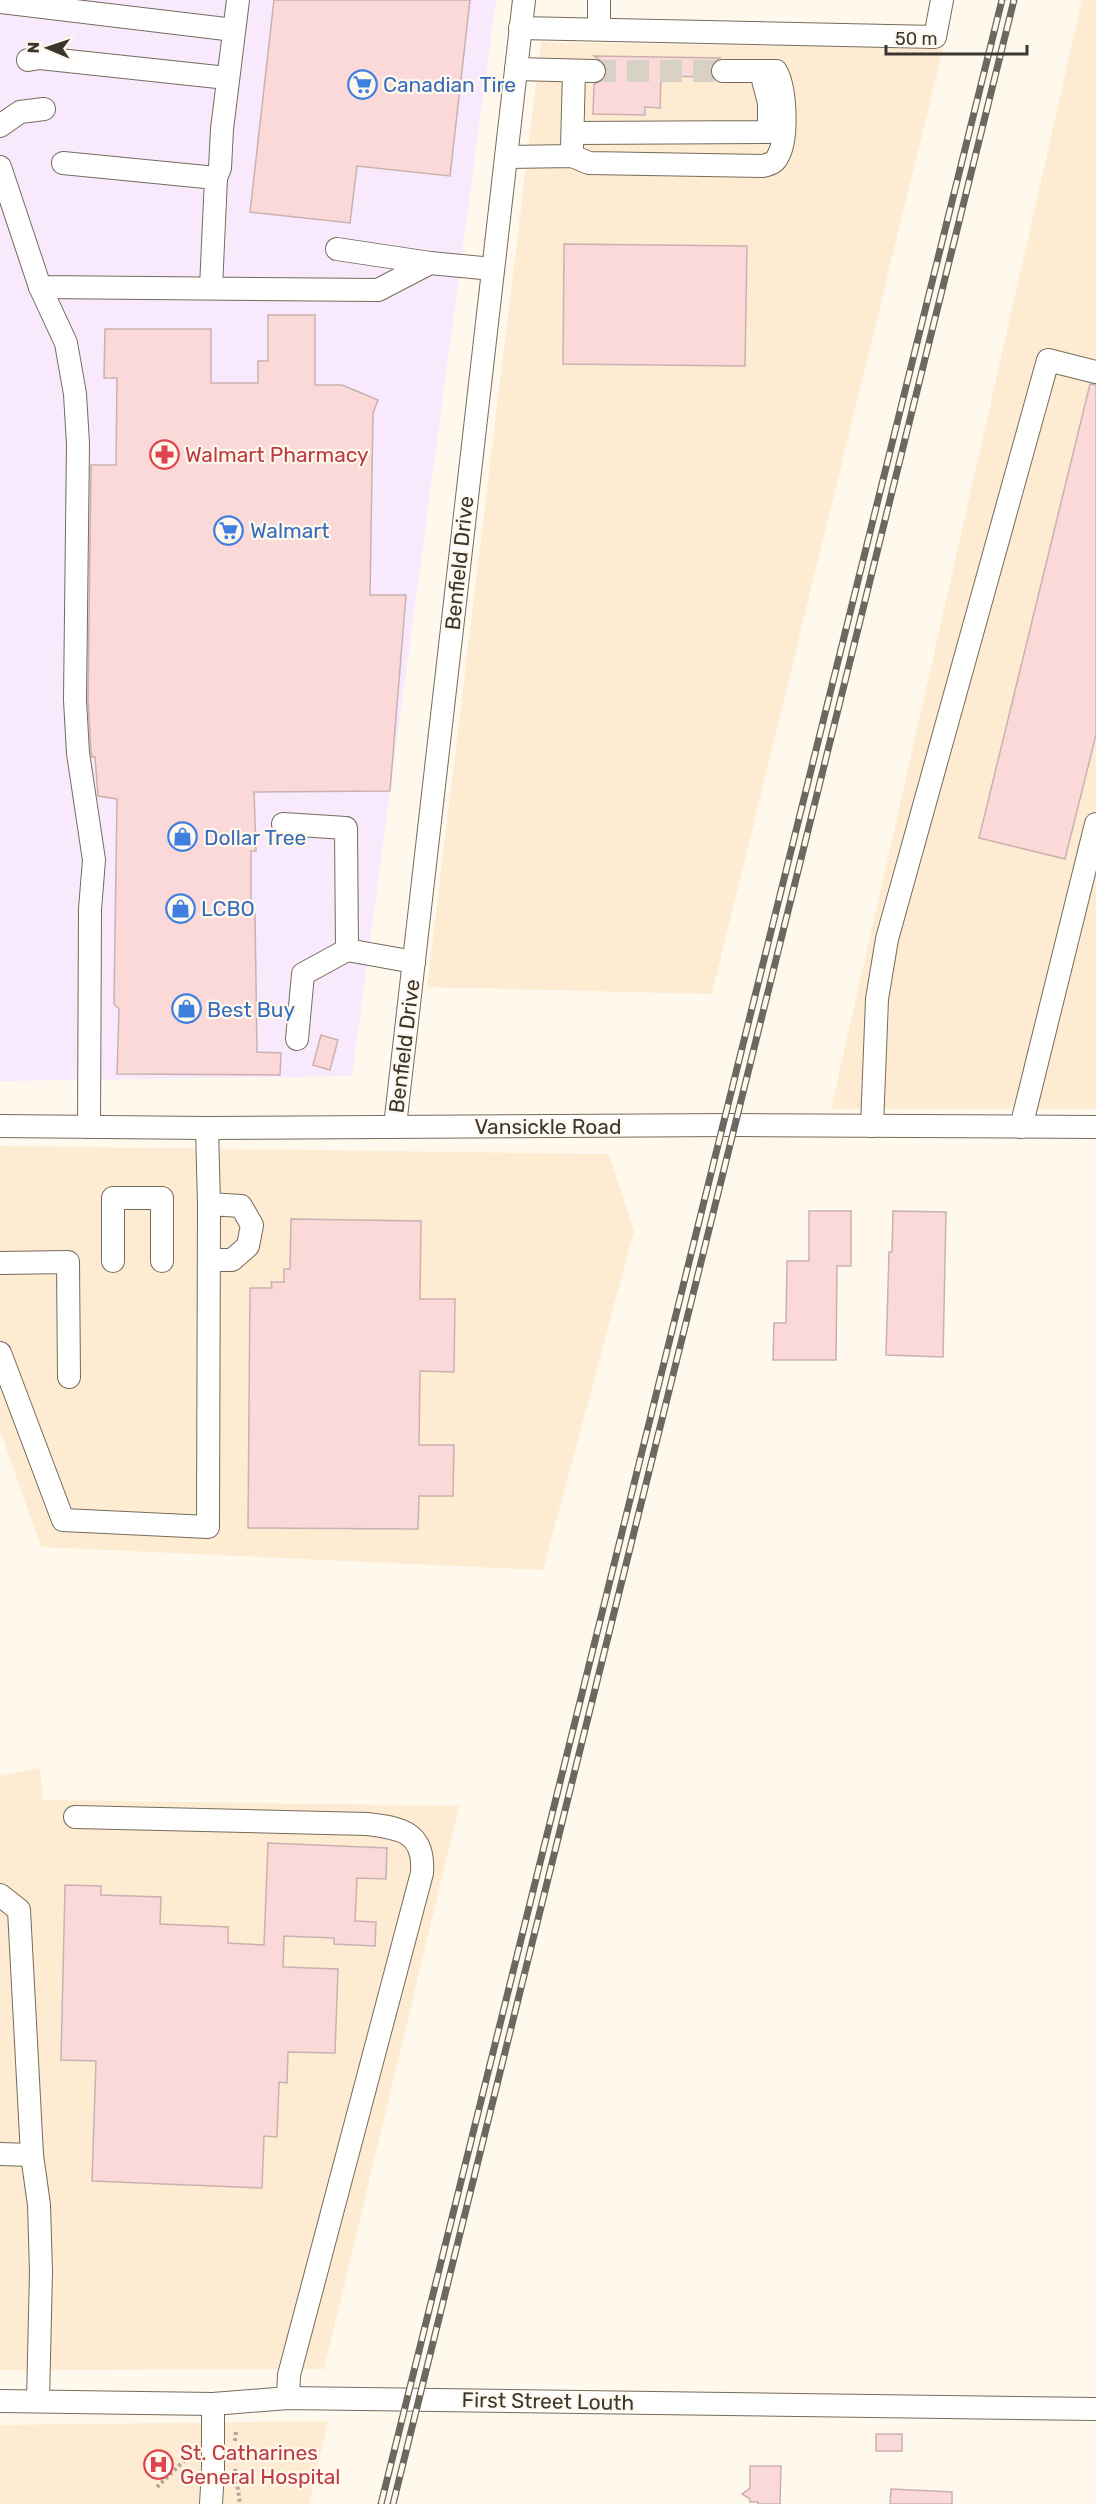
<svg xmlns="http://www.w3.org/2000/svg" width="1096" height="2504" font-family="Rubik,sans-serif">
	<rect width="100%" height="100%" fill="#fff8ec"/>
	<polygon fill="#f8e9fc" points="0,0 496,0 352,1076 0,1081"/>
	<g fill="#fdecd2">
		<polygon points="1082,0 1096,0 1096,1109 831,1109"/>
		<polygon points="541,42 943,49 712,994 427,987"/>
		<polygon points="0,1146 609,1154 634,1231 543,1570 41,1547 0,1430"/>
		<polygon points="40,1768 43,1800 459,1806 324,2369 0,2370 0,1776"/>
		<polygon points="328,2421 309,2504 0,2504 0,2425"/>
	</g>
	<g fill="#fad9d8" stroke="#cab1b0" stroke-width="1.5">
		<polygon points="274,0 470,0 450,176 357,166 350,223 250,212"/>
		<polygon points="594,56 720,58 711,65 711,77 661,76 660,108 645,107 645,115 593,114 594,84 605,79 607,71 606,64"/>
		<polygon points="564,244 747,246 745,366 563,364"/>
		<polygon points="268,315 315,315 315,385 342,385 378,400 373,413 370,595 406,595 390,791 254,792 256,851 251,851 251,914 255,914 257,1052 281,1053 280,1075 117,1074 119,1009 114,1004 117,799 98,796 95,757 92,757 91,752 88,700 91,465 116,465 117,378 104,378 105,329 211,329 211,383 258,383 258,361 268,361"/>
		<polygon points="1090,384 1096,385 1096,735 1065,859 979,838"/>
		<polygon points="321,1035 338,1040 330,1070 313,1065"/>
		<polygon points="809,1211 851,1211 851,1266 837,1266 836,1360 773,1360 774,1323 786,1323 787,1261 809,1261"/>
		<polygon points="893,1211 946,1212 943,1357 886,1355 889,1252 892,1252"/>
		<polygon points="291,1219 421,1221 420,1299 455,1299 454,1372 420,1371 419,1445 454,1445 453,1496 419,1496 418,1529 248,1528 250,1288 272,1288 271,1282 284,1282 284,1269 290,1269"/>
		<polygon points="268,1843 387,1848 386,1879 357,1878 355,1921 376,1922 375,1946 334,1944 334,1938 284,1936 283,1967 338,1969 335,2053 288,2052 287,2083 279,2082 277,2137 264,2136 262,2188 92,2181 96,2061 61,2060 65,1885 101,1886 101,1895 161,1897 160,1924 228,1927 228,1943 264,1945"/>
		<rect x="876" y="2434" width="26" height="17"/>
		<polygon points="750,2466 781,2466 780,2504 758,2504 758,2502 750,2502 750,2499 742,2494 750,2488"/>
		<polygon points="891,2489 952,2492 952,2504 890,2504"/>
	</g>
	<g fill="none" stroke-linecap="round" stroke-linejoin="round">
		<polyline stroke="#d8d1c6" stroke-width="22" stroke-dasharray="22 11" stroke-linecap="butt" points="594,71 723,71"/>
		<defs>
			<g id="minor">
				<polyline points="0,2 234,30"/>
				<polyline points="520,28 935,37 942,0"/>
				<polyline points="599,29 599,0"/>
				<polyline points="28,60 40,58 227,78"/>
				<polyline points="516,69 594,71"/>
				<polyline points="0,126 20,112 44,109"/>
				<polyline points="573,133 769,132 769,103 761,72"/>
				<polyline points="572,148 574,71"/>
				<path d="M506 157 572 156 589 163 763 166C770 164 775 163 778 156 788 139 786 88 776 71H723"/>
				<polyline points="63,163 216,178"/>
				<polyline points="0,167 40,287 378,290 430,263 493,269"/>
				<polyline points="337,249 430,263"/>
				<polyline points="40,287 66,343 75,394 78,444 75,700 78,753 94,860 90,909 89,1127"/>
				<polyline points="211,288 216,178 220,168 222,129 238,0"/>
				<polyline points="283,824 346,828 347,950 414,962"/>
				<polyline points="297,1039 303,974 347,950"/>
				<polyline points="0,1126 207,1128 736,1125 1096,1127"/>
				<polyline points="395,1126 524,0"/>
				<polyline points="872,1126 877,999 887,939 1048,360 1096,372"/>
				<polyline points="1021,1127 1096,824"/>
				<polyline points="207,1128 209,1204"/>
				<polyline points="113,1261 113,1198 162,1198 162,1261"/>
				<polyline points="0,1263 68,1262 69,1377"/>
				<polyline points="0,1353 63,1520 208,1527 209,1204 241,1206 252,1225 248,1246 232,1260 210,1260"/>
				<path d="M75 1817 367 1824C401 1828 425 1832 422 1873L289 2375 288 2398"/>
				<polyline points="0,1895 19,1910 32,2155 39,2205 41,2272 38,2401"/>
				<polyline points="0,2154 32,2155"/>
				<polyline points="0,2401 213,2404 288,2398 1096,2409"/>
				<polyline points="211,2504 213,2470 213,2404"/>
			</g>
		</defs>
		<use href="#minor" stroke="#766b5a" stroke-width="24"/>
		<g stroke="#aea89e" stroke-width="4" stroke-dasharray="3 3" stroke-linecap="butt">
			<polyline points="235,2441 236,2431"/>
			<polyline points="235,2469 240,2504"/>
			<polyline points="157,2487 189,2456 192,2449"/>
		</g>
		<use href="#minor" stroke="#fff" stroke-width="22"/>
		<defs>
			<g id="rail">
				<polyline points="381,2504 1002,0"/>
				<polyline points="393,2504 1014,0"/>
			</g>
		</defs>
		<use href="#rail" stroke="#6c675f" stroke-width="7"/>
		<use href="#rail" stroke="#fff8ec" stroke-width="4.5" stroke-dasharray="14" stroke-linecap="butt"/>
	</g>
	<defs>
		<symbol id="supermarket-ring" viewBox="-11 -11 22 22"><circle r="9.5" fill="#fff8ec" stroke="#3f7fe0" stroke-width="1.5"/><path d="M-6-5.5h2.5l.6 2H6L4.5 2H-2.5L-4.4-4H-6ZM-1.5 3.2a1.3 1.3 0 1 0 .1 0ZM3 3.2a1.3 1.3 0 1 0 .1 0Z" fill="#3f7fe0"/></symbol>
		<symbol id="pharmacy-ring" viewBox="-11 -11 22 22"><circle r="9.5" fill="#fff8ec" stroke="#e0444e" stroke-width="1.5"/><path d="M-2-6h4v4h4v4h-4v4h-4v-4h-4v-4h4Z" fill="#e0444e"/></symbol>
		<symbol id="shop-ring" viewBox="-11 -11 22 22"><circle r="9.5" fill="#fff8ec" stroke="#3f7fe0" stroke-width="1.5"/><path d="M-5-2.5h2.3a2.7 3.5 0 0 1 5.4 0H5L5.5 6h-11ZM-1.5-2.5h3a1.5 2.3 0 0 0-3 0Z" fill="#3f7fe0"/></symbol>
		<symbol id="hospital-ring" viewBox="-11 -11 22 22"><circle r="9.5" fill="#fff8ec" stroke="#e0444e" stroke-width="1.5"/><path d="M-5-5h3v3.5h4V-5h3V5h-3V1.5h-4V5h-3Z" fill="#e0444e"/></symbol>
	</defs>
	<g fill-rule="evenodd">
		<use href="#supermarket-ring" x="346" y="68" width="33" height="33"/>
		<use href="#pharmacy-ring" x="148" y="438" width="33" height="33"/>
		<use href="#supermarket-ring" x="212" y="514" width="33" height="33"/>
		<use href="#shop-ring" x="166" y="820" width="33" height="33"/>
		<use href="#shop-ring" x="164" y="892" width="33" height="33"/>
		<use href="#shop-ring" x="170" y="992" width="33" height="33"/>
		<use href="#hospital-ring" x="142" y="2448" width="33" height="33"/>
	</g>
	<g text-anchor="middle" dominant-baseline="central" stroke-width="4.5" stroke-linejoin="round" paint-order="stroke">
		<g font-size="21" fill="#366cbe" stroke="#fff8ec" text-anchor="start">
			<text x="383" y="84">Canadian Tire</text>
			<text x="250" y="530">Walmart</text>
			<text x="204" y="837">Dollar Tree</text>
			<text x="201" y="908">LCBO</text>
			<text x="207" y="1009">Best Buy</text>
		</g>
		<g font-size="21" fill="#be3a42" stroke="#fff8ec" text-anchor="start">
			<text x="185" y="454">Walmart Pharmacy</text>
			<text x="180" y="2452">St. Catharines<tspan x="180" dy="24">General Hospital</tspan></text>
		</g>
		<g font-size="21" fill="#3b362f" stroke="#fff8ec">
			<text transform="translate(459 563) rotate(-84)">Benfield Drive</text>
			<text transform="translate(404 1046) rotate(-83)">Benfield Drive</text>
			<text x="548" y="1126">Vansickle Road</text>
			<text transform="translate(548 2401) rotate(1)">First Street Louth</text>
		</g>
	</g>
	<g transform="translate(48 48) rotate(272)" stroke="#fff8ec" stroke-width="4.5" paint-order="stroke">
	<path d="M0-4.5L10 22L0 15L-10 22Z" fill="#3b362f"/>
	<text y="-9" font-size="16" font-weight="bold" text-anchor="middle" fill="#3b362f">N</text>
	</g>
	<path d="M886 45v9h141v-9" fill="none" stroke="#3b362f" stroke-width="3"/>
	<text x="895" y="45" font-size="18" fill="#3b362f" stroke="#fff8ec" stroke-width="4.5" paint-order="stroke">50 m</text>
</svg>
